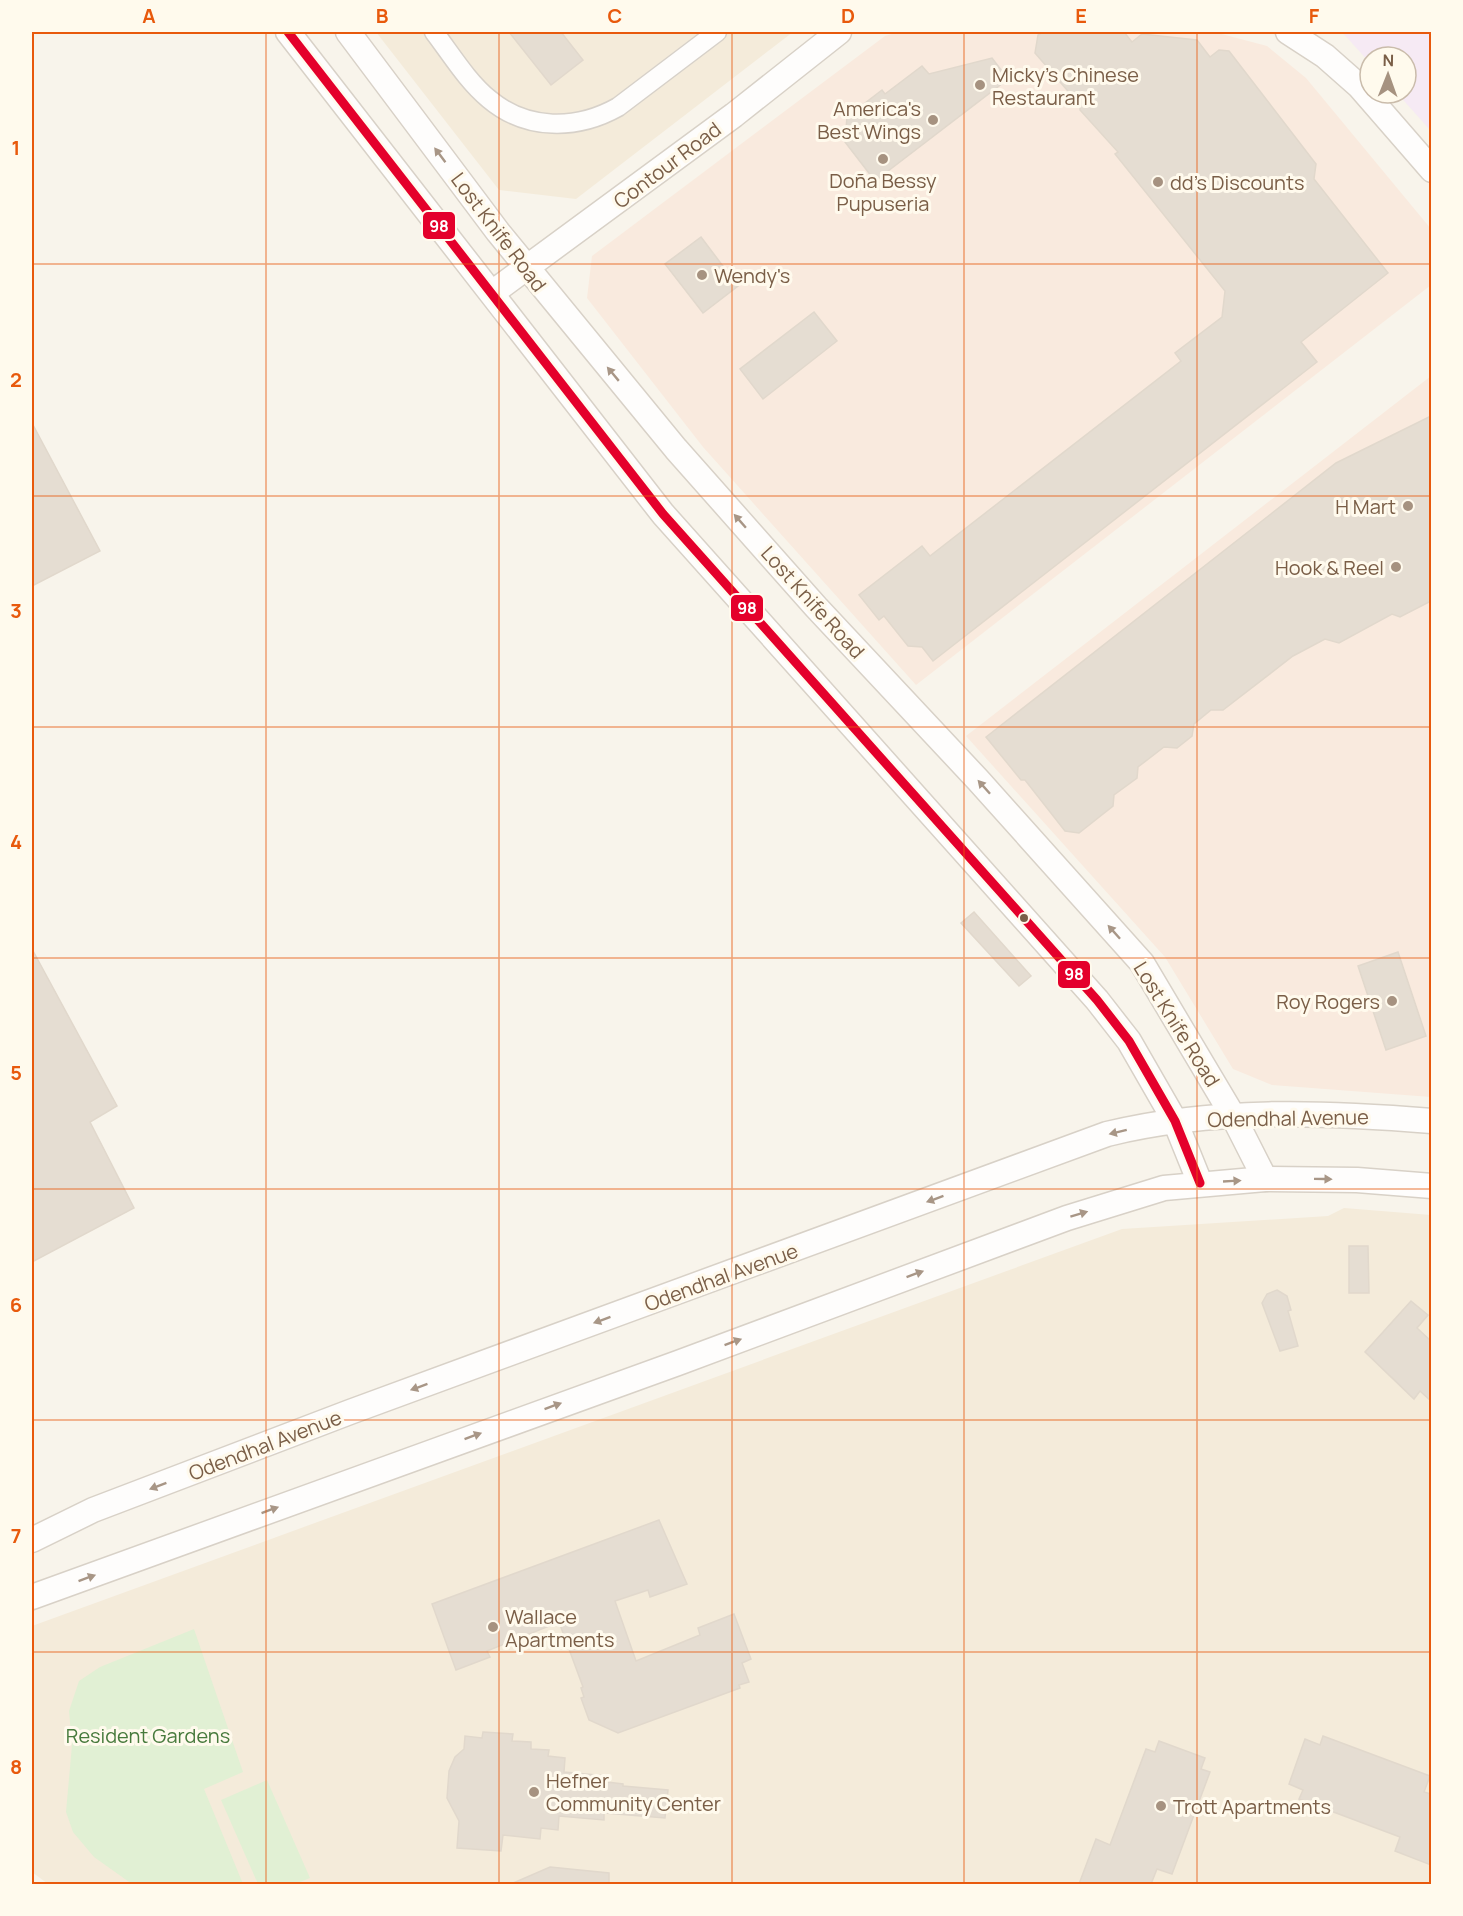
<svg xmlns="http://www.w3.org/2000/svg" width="1463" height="1916" font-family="Manrope,sans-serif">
	<rect width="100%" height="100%" fill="#f8f4eb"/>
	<g fill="#f4ebda">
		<polygon points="376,32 793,32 576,199 499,190"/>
		<polygon points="1344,1208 1431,1215 1431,1884 48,1884 32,1872 32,1626 1122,1229 1328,1216"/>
	</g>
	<g fill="#f9eade">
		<polygon points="898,32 1214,32 1267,46 1306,78 1431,229 1431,285 916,685 703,447 587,298 592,256 885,36"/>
		<polygon points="1431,376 1431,1097 1272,1085 1233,1069 1165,957 966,736"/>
	</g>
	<polygon fill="#f6eaf4" points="1342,32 1431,32 1431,131 1397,93 1406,93 1406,57 1370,57 1370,63"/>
	<g fill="#e1f0d4">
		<polygon points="194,1629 243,1772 204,1789 243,1884 132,1884 94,1857 73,1832 66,1812 72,1745 69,1711 79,1681 100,1667"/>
		<polygon points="267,1780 310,1878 295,1884 258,1884 221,1800"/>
	</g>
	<g fill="#e5ddd2" stroke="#e1d8cc" stroke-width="1.5">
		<polygon points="509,32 561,32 583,60 551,85"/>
		<polygon points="1043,32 1124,32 1132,42 1142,34 1197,40 1210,57 1219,50 1229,51 1316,164 1314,179 1388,273 1301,342 1317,362 933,661 922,647 908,646 884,616 879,620 859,595 922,546 930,556 1181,361 1175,353 1222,317 1225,291 1115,154 1118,152 1080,110 1080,105 1035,53 1038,35"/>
		<polygon points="992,58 1008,79 875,181 845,142 847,117 882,90 885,94 922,66 929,74"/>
		<polygon points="701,237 738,286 703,313 665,264"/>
		<polygon points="814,312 837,341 763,399 740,369"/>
		<polygon points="1431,416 1431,601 1400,617 1392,614 1339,643 1325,639 1293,656 1223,710 1211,710 1194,724 1192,736 1177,748 1164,747 1138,767 1137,778 1114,795 1113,806 1079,833 1065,831 1025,780 1021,780 986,737 1336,463"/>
		<polygon points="32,423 100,551 32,586"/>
		<polygon points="974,912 1031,976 1019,986 961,923"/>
		<polygon points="32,949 117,1106 90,1122 134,1208 32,1262"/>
		<polygon points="1398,952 1426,1036 1386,1050 1358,966"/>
		<polygon points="1349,1246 1368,1246 1369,1293 1349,1293"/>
		<polygon points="1277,1290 1287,1296 1291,1310 1288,1311 1298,1346 1280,1351 1262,1303 1267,1294"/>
		<polygon points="1411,1301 1428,1315 1417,1328 1431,1341 1431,1401 1420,1391 1414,1399 1365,1352"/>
		<polygon points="659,1520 687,1584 650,1597 648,1590 615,1601 636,1661 700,1635 698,1628 734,1614 751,1659 742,1663 749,1682 739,1685 740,1688 618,1733 589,1720 581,1698 584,1697 581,1688 583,1687 559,1622 487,1651 490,1657 456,1670 432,1604"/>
		<polygon points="483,1732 513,1734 512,1741 531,1742 531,1749 549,1750 548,1756 565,1758 564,1772 607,1776 607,1782 623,1784 623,1786 668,1790 665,1818 604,1813 604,1820 559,1816 558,1830 541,1828 540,1839 503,1835 501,1851 457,1848 459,1821 447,1798 449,1771 455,1757 464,1749 465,1736 482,1738"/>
		<polygon points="1323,1736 1430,1776 1424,1792 1431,1794 1431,1865 1395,1851 1400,1837 1299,1799 1303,1790 1289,1784 1305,1739 1320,1745"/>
		<polygon points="1159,1741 1205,1758 1201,1769 1210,1772 1172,1874 1157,1869 1151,1884 1079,1884 1096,1839 1110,1845 1146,1749 1155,1752"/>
		<polygon points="550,1867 609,1873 609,1884 511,1884"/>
	</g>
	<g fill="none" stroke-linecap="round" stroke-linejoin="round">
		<defs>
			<path id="street" d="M434 32C451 54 467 81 489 99 527 131 577 130 618 107L717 32"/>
			<g id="secondary">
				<polyline points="288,32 663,514 1097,1000 1129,1041 1175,1121 1200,1183"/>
				<polyline points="348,32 498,232 676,449 816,607 978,780 1142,963 1233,1116 1265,1179"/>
				<polyline points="1288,32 1325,56 1359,86 1432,170"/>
				<polyline points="492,293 734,115 839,32"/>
				<path d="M32 1540 93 1510 350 1412 1107 1134C1213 1108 1324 1112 1432 1121"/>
				<polyline points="32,1597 678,1363 1067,1218 1164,1188 1265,1179 1357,1180 1432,1186"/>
			</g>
		</defs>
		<use href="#street" stroke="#d7d1c9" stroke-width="21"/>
		<use href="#secondary" stroke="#d8d1c7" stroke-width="27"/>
		<use href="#street" stroke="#fefdfc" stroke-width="18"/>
		<use href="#secondary" stroke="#fefdfc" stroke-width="24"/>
		<defs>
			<polyline id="bus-1" points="288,32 663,514 1097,1000 1129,1041 1175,1121 1200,1183"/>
		</defs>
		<use href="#bus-1" stroke="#fffaed" stroke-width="14"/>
		<use href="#bus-1" stroke="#e4002b" stroke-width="9"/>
	</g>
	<defs><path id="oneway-solid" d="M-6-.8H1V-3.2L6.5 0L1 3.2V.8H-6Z" transform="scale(1.5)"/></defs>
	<g fill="#a89686">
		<use href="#oneway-solid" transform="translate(440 155) rotate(-127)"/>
		<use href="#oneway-solid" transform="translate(613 374) rotate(-130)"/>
		<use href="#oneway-solid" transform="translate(740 521) rotate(-131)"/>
		<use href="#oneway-solid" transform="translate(984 787) rotate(-132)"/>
		<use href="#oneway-solid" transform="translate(1114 932) rotate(-132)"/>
		<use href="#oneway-solid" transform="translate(1118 1132) rotate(166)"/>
		<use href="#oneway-solid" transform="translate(1323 1179) rotate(1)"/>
		<use href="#oneway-solid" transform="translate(1232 1181) rotate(-3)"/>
		<use href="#oneway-solid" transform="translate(935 1199) rotate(160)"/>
		<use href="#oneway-solid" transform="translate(1079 1214) rotate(-17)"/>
		<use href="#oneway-solid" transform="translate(915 1274) rotate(-20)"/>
		<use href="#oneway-solid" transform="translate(602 1320) rotate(160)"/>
		<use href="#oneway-solid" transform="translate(733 1342) rotate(-20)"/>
		<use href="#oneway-solid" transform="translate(419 1387) rotate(160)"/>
		<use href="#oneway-solid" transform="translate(553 1406) rotate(-20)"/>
		<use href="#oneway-solid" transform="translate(473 1436) rotate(-20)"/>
		<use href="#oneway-solid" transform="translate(158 1486) rotate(159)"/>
		<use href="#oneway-solid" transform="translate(270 1510) rotate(-20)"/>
		<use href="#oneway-solid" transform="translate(87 1578) rotate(-20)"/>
	</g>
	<path fill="none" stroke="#e8590c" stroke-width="1.5" stroke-opacity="0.55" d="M266 32V1884M499 32V1884M732 32V1884M964 32V1884M1197 32V1884M32 264H1432M32 496H1432M32 727H1432M32 958H1432M32 1189H1432M32 1420H1432M32 1652H1432"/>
	<g fill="#a69280" stroke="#fffaed" stroke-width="2">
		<circle cx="980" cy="85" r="6"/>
		<circle cx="933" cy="120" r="6"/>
		<circle cx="883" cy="159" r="6"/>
		<circle cx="1158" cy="182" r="6"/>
		<circle cx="702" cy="275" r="6"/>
		<circle cx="1408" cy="506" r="6"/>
		<circle cx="1396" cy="567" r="6"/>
		<circle cx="1392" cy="1001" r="6"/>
		<circle cx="493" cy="1627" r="6"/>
		<circle cx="534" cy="1792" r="6"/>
		<circle cx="1161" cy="1806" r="6"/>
	</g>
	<circle fill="#7a5e47" stroke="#fffaed" stroke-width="2" cx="1024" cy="918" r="5"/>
	<g text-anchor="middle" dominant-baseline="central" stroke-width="6" stroke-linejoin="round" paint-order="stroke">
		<g font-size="20" fill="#7a5e47" stroke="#fffaed" text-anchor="start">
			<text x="992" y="74">Micky's Chinese<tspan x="992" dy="23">Restaurant</tspan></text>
			<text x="921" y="108" text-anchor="end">America's<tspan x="921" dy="23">Best Wings</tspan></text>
			<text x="883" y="180" text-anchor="middle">Doña Bessy<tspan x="883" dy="23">Pupuseria</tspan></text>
			<text x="1170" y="182">dd's Discounts</text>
			<text x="714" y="275">Wendy's</text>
			<text x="1396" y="506" text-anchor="end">H Mart</text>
			<text x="1384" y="567" text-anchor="end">Hook &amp; Reel</text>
			<text x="1380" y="1001" text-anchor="end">Roy Rogers</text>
			<text x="505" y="1616">Wallace<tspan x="505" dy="23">Apartments</tspan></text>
			<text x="546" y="1780">Hefner<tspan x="546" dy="23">Community Center</tspan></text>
			<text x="1173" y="1806">Trott Apartments</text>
		</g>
		<g font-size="20" fill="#7a5e47" stroke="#fffaed">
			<text transform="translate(667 165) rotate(-37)">Contour Road</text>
			<text transform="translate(499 232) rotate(53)">Lost Knife Road</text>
			<text transform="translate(813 602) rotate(48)">Lost Knife Road</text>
			<text transform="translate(1177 1024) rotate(58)">Lost Knife Road</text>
			<text transform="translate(1288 1118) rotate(-1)">Odendhal Avenue</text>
			<text transform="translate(721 1277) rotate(-20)">Odendhal Avenue</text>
			<text transform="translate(265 1445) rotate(-21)">Odendhal Avenue</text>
		</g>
		<g font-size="20" fill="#477a3c" stroke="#fffaed">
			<text x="148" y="1735">Resident Gardens</text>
		</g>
	</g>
	<g stroke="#fffaed" stroke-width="2">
		<rect x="422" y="211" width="34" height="29" rx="6" fill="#e4002b"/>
		<rect x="730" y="594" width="34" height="28" rx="6" fill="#e4002b"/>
		<rect x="1057" y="960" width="34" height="29" rx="6" fill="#e4002b"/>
	</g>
	<g font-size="16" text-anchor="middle" font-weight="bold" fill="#fff">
		<text x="439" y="232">98</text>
		<text x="747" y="614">98</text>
		<text x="1074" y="980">98</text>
	</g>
	<rect width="1463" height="1916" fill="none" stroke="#fffaed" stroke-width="66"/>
	<g transform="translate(1388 75) rotate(1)"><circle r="28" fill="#fffaed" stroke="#cabcab" stroke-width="1.5"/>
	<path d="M0-4.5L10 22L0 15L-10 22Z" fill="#a69280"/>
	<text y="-9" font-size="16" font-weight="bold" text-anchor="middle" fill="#7a5e47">N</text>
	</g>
	<rect x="33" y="33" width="1397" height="1850" fill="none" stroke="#e8590c" stroke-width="2"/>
	<g font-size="20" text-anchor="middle" font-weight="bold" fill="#e8590c">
		<text x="149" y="23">A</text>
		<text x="382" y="23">B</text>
		<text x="615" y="23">C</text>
		<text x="848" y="23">D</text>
		<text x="1081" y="23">E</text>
		<text x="1314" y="23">F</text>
		<text x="16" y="155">1</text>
		<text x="16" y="387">2</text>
		<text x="16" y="618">3</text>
		<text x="16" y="849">4</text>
		<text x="16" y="1080">5</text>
		<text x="16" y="1312">6</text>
		<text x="16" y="1543">7</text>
		<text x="16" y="1774">8</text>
	</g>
</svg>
